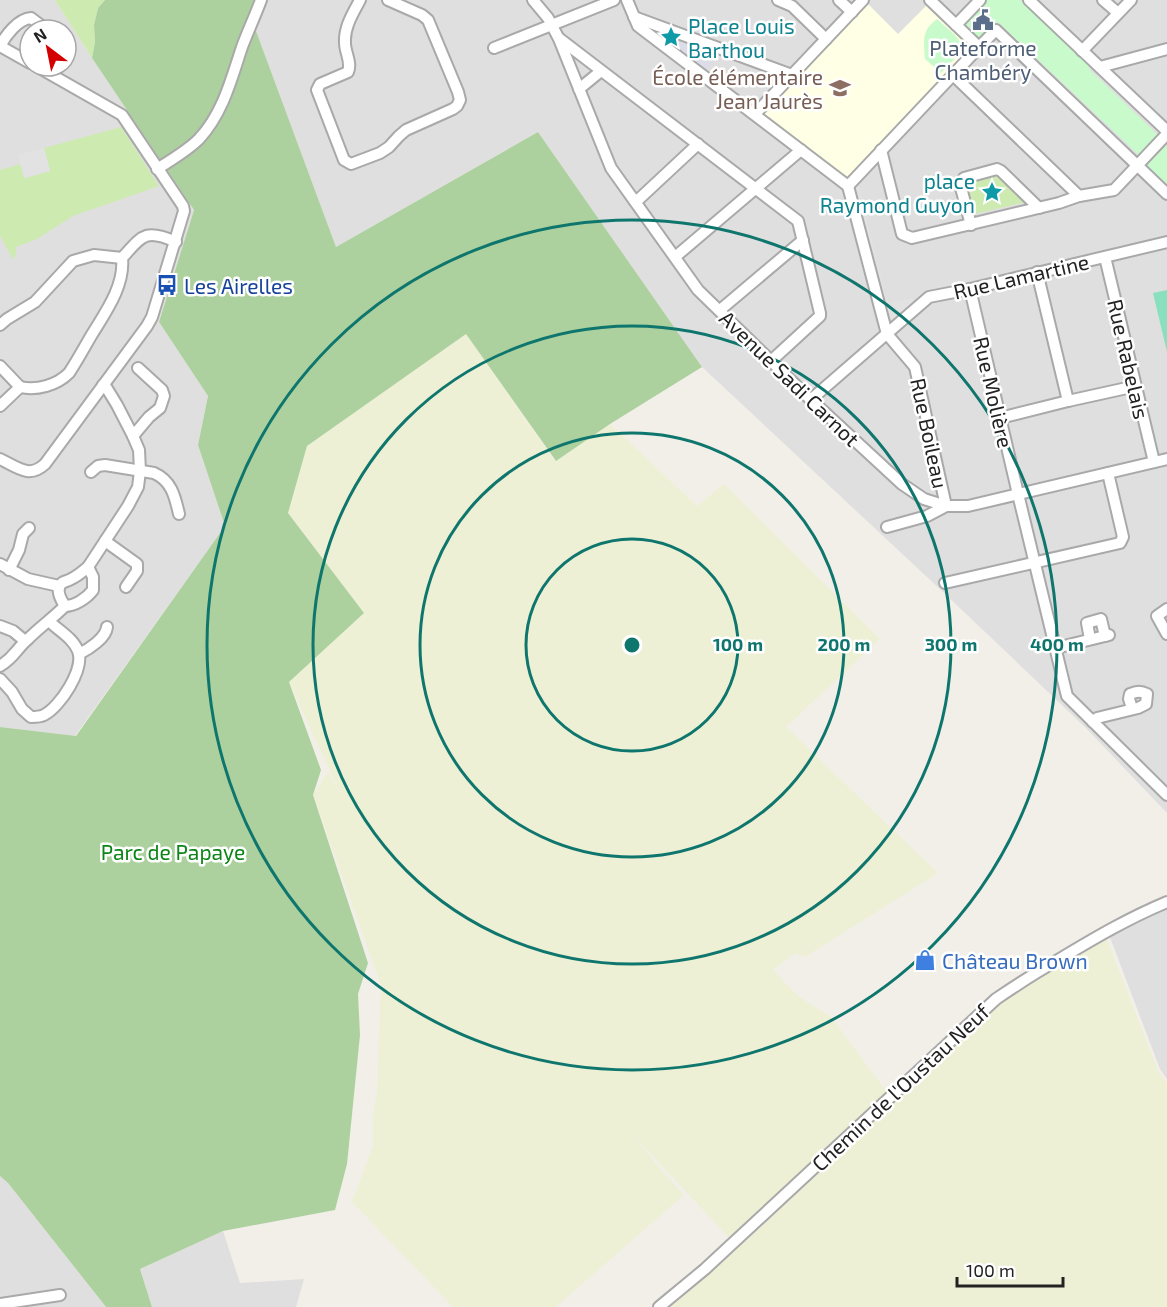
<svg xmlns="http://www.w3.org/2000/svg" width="1167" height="1307" font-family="'Exo 2',sans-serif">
	<rect width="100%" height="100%" fill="#f2efe9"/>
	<g fill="#e0dfdf" fill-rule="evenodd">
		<path d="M0 0H55L92 58 194 210 159 322 208 396 198 445 225 526 75 736 0 727ZM30 30H66V66H30Z"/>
		<polygon points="254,0 1167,0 1167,813 1086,728 942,591 702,367 538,132 336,247 253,24 245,23"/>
		<polygon points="1167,902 1167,1079 1160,1069 1108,932"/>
		<polygon points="0,1176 8,1183 106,1307 0,1307"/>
		<polygon points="223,1231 240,1283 304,1279 296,1307 152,1307 140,1269"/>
	</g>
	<polygon fill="#ffffe5" points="867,3 898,34 927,5 971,47 915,106 848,180 761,112"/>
	<polygon fill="#eef0d5" points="466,334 555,461 610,424 697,506 724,484 880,639 786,727 938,873 805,957 795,953 773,970 798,996 831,1017 890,1096 996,999 1104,932 1159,1073 1167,1083 1167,1307 659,1307 733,1242 631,1133 663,1172 684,1195 556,1307 453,1307 352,1202 373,1146 373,1115 377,1091 381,985 313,795 328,772 343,800 289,682 364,613 288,513 307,446"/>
	<g fill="#cdebb0">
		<polygon points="55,0 105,0 98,8 94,25 95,42 92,58"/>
		<polygon points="121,127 159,186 73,216 37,239 16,247 16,254 13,259 0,236 0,170 21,164 25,178 50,171 44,148"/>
		<polygon points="996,171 1030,201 970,215 964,179"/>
	</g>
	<polygon fill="#add19e" points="105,0 254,0 245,23 253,23 336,247 538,132 702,367 610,424 556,461 466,334 307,446 288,513 364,613 289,682 321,770 313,795 368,963 358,994 360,1035 347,1164 335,1210 223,1231 140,1269 152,1307 106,1307 8,1183 0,1176 0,727 76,736 225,526 198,445 208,396 159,322 194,210 92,58 95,42 94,25 98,8"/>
	<g fill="#c8facc">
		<polygon points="987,0 1020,0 1087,64 1090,70 1160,137 1141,157 998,22 982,38 977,39 966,28 966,23"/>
		<path d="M937 19 955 35 965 48 941 73 925 59C924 40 921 31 937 19Z"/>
		<polygon points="1167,140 1167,189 1144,167 1144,161"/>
	</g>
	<polygon fill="#88e0be" points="1167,290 1167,352 1153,293"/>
	<g fill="#e2e2e2">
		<polygon points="44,148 50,171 24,178 18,155"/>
		<polygon points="858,183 887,303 912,298 913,300 912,306 891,324 886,321 853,189 855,185"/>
	</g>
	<polygon fill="#dddde8" points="634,17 720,48 704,76"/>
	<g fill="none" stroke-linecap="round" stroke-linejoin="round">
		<defs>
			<g id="minor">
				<path d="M360 0C353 13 344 27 345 43 345 53 352 62 348 72L320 84 317 90 344 160 351 164 380 153 389 147 399 136 406 130 453 109 457 106 460 100 458 92 428 20 422 15 388 0"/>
				<polyline points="533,0 548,18 559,39 611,168 698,290 810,399 902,484 924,499 946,506 968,506 1167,459"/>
				<polyline points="627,0 638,26 848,186"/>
				<polyline points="778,0 792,6 826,39"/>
				<polyline points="839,0 852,12"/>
				<polyline points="930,0 979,47"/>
				<polyline points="1029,0 1167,131"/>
				<polyline points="1103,0 1118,13"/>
				<polyline points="634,17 792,75"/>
				<polyline points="956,25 980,0"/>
				<polyline points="560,39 798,221 820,313 820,316 771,361"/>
				<path d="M0 46C6 35 18 19 31 18L47 30"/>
				<polyline points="0,46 30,63"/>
				<polyline points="494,48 614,0"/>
				<polyline points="1082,51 1131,0"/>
				<polyline points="1100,67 1167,49"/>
				<polyline points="953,75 1079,196"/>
				<polyline points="579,89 601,71"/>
				<polyline points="755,114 863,0"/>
				<polyline points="881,150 902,234 912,238 1059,203 1079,196 1114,190 1167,134"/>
				<path d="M157 169C171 160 187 151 199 139 223 113 231 80 242 47 248 31 255 16 261 0"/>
				<polyline points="848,186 983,43 996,30 1167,194"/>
				<polyline points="848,186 887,334 915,367 946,506 927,516 887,527"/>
				<polyline points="634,200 639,199 698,144"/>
				<polyline points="971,225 960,184 964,178 997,169 1001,171 1039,208"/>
				<polyline points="675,257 801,150"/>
				<polyline points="1105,257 1154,462"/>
				<polyline points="1037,272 1068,401"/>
				<polyline points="970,289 1018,494 1067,696 1167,795"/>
				<polyline points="720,310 803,240"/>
				<polyline points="0,325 7,319 35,302 73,261 94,255 122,258"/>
				<polyline points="0,366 20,387"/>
				<path d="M20 387C37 391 57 385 69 373 77 361 84 348 91 336 105 313 125 286 122 258 142 236 145 228 176 242"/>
				<polyline points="810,399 815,396 929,297 970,289 1167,242"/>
				<polyline points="0,406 20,387"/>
				<polyline points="1000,418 1068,401 1136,386"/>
				<polyline points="133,436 149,417 160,408 164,396 162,390 138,368"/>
				<path d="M0 459C17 467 29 479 45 464L147 326 152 317 184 211 183 206 122 115 36 66"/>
				<path d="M91 472 98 466 105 465 154 473C172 481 175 497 179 514"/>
				<polyline points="105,541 137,564 137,571 126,587"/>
				<polyline points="0,564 28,579 59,586"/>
				<polyline points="88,567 128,506 138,487 140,471 139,450 133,436 117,405 106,387 103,385"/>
				<path d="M88 567 93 577V590C87 598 75 606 65 606 61 600 55 589 62 583 65 581 68 581 71 579 78 576 83 571 88 567Z"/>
				<polyline points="9,570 19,550 23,534 29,528"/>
				<polyline points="945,583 1120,543 1123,537 1108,473"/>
				<polyline points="1167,609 1157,616 1167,634"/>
				<polyline points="0,626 13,631 25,641"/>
				<polyline points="1090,639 1087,623 1101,619 1105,636"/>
				<polyline points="1056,648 1109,635"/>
				<path d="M79 654C89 649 106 638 107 627"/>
				<path d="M0 666C15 657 16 649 28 639 40 627 53 618 65 606"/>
				<path d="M0 679 12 692 22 709 31 717C36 717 40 717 44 715 60 707 85 669 78 651 73 638 59 631 49 621"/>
				<path d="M1093 722 1097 718 1138 708 1146 704 1147 694C1141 691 1137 691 1130 694L1129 699 1132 708"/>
				<polyline points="0,1304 60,1295"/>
				<path d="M659 1307 705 1269 996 999C1018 984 1040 970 1063 957 1098 936 1129 918 1167 902"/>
			</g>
		</defs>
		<use href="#minor" stroke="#a9a9a9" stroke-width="14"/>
		<use href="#minor" stroke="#fff" stroke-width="10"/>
	</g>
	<g fill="none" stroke="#0f766e" stroke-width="3">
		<circle cx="632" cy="645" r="106"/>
		<circle cx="632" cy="645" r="212"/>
		<circle cx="632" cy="645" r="319"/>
		<circle cx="632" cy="645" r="425"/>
	</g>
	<defs>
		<symbol id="civic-bare" viewBox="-9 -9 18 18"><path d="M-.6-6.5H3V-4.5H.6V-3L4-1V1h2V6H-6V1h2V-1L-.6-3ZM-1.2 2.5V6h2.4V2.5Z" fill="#5c6f8a" stroke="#fff" stroke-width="2.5" paint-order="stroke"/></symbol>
		<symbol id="sight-bare" viewBox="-9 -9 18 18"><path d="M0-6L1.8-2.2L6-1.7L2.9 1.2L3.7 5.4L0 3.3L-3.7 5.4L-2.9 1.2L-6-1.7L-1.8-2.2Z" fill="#0f9aa8" stroke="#fff" stroke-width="2.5" paint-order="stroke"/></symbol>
		<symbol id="school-bare" viewBox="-9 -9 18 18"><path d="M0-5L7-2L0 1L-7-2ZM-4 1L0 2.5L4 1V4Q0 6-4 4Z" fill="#8d6e63" stroke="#fff" stroke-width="2.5" paint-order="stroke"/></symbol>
		<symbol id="bus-bare" viewBox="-9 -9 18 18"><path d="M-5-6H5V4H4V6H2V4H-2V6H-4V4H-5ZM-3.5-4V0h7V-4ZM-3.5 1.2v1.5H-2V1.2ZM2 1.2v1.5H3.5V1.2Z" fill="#1a4fb4" stroke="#fff" stroke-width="2.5" paint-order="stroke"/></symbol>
		<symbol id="shop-bare" viewBox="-9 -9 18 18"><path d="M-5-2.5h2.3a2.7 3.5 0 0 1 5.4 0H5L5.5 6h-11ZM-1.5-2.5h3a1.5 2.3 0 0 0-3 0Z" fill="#3f7fe0" stroke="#fff" stroke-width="2.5" paint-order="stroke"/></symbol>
	</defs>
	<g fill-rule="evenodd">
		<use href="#civic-bare" x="968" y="5" width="30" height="30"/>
		<use href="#sight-bare" x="656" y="22" width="30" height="30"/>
		<use href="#school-bare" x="825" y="73" width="30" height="30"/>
		<use href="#sight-bare" x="977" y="177" width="30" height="30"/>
		<use href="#bus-bare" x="152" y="270" width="30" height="30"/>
		<use href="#shop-bare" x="910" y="945" width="30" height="30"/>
	</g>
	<g text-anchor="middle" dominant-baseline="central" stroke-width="5" stroke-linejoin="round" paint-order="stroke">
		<g font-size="21" fill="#0d838f" stroke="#fff" text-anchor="start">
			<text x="688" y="25">Place Louis<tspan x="688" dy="24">Barthou</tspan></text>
			<text x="975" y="180" text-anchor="end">place<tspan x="975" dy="24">Raymond Guyon</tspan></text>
		</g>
		<g font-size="21" fill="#4e5e75" stroke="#fff">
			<text x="983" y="47">Plateforme<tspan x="983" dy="24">Chambéry</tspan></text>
		</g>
		<g font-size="21" fill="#785e54" stroke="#fff" text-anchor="end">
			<text x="823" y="76">École élémentaire<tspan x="823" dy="24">Jean Jaurès</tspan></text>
		</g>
		<g font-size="21" fill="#222" stroke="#fff">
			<text transform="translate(1021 276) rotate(-13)">Rue Lamartine</text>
			<text transform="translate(1129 359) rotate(77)">Rue Rabelais</text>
			<text transform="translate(790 378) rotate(44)">Avenue Sadi Carnot</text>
			<text transform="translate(994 392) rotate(77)">Rue Molière</text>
			<text transform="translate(930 433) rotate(78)">Rue Boileau</text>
			<text transform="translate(900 1087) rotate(-43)">Chemin de l'Oustau Neuf</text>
		</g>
		<g font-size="21" fill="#164399" stroke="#fff" text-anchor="start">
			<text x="184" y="285">Les Airelles</text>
		</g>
		<g font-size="21" fill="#0c8416" stroke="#fff">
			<text x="173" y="851">Parc de Papaye</text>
		</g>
		<g font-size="21" fill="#366cbe" stroke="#fff" text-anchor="start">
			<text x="942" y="960">Château Brown</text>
		</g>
	</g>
	<circle cx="632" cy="645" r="9" fill="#0f766e" stroke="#fff" stroke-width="3"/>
	<g font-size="18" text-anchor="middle" font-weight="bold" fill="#0f766e" stroke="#fff" stroke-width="5" stroke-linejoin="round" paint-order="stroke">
		<text x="738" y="651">100 m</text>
		<text x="844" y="651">200 m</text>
		<text x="951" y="651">300 m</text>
		<text x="1057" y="651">400 m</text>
	</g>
	<g transform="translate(48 48) rotate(328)"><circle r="28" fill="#ffffff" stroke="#a7a7a7" stroke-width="1.5"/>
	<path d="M0-4.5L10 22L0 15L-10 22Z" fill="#d40000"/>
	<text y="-9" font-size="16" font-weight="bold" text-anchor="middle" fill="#222222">N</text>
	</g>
	<path d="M957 1277v9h106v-9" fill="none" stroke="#222222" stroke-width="3"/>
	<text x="966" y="1277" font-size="18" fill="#222222" stroke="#ffffff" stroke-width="4.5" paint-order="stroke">100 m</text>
</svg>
